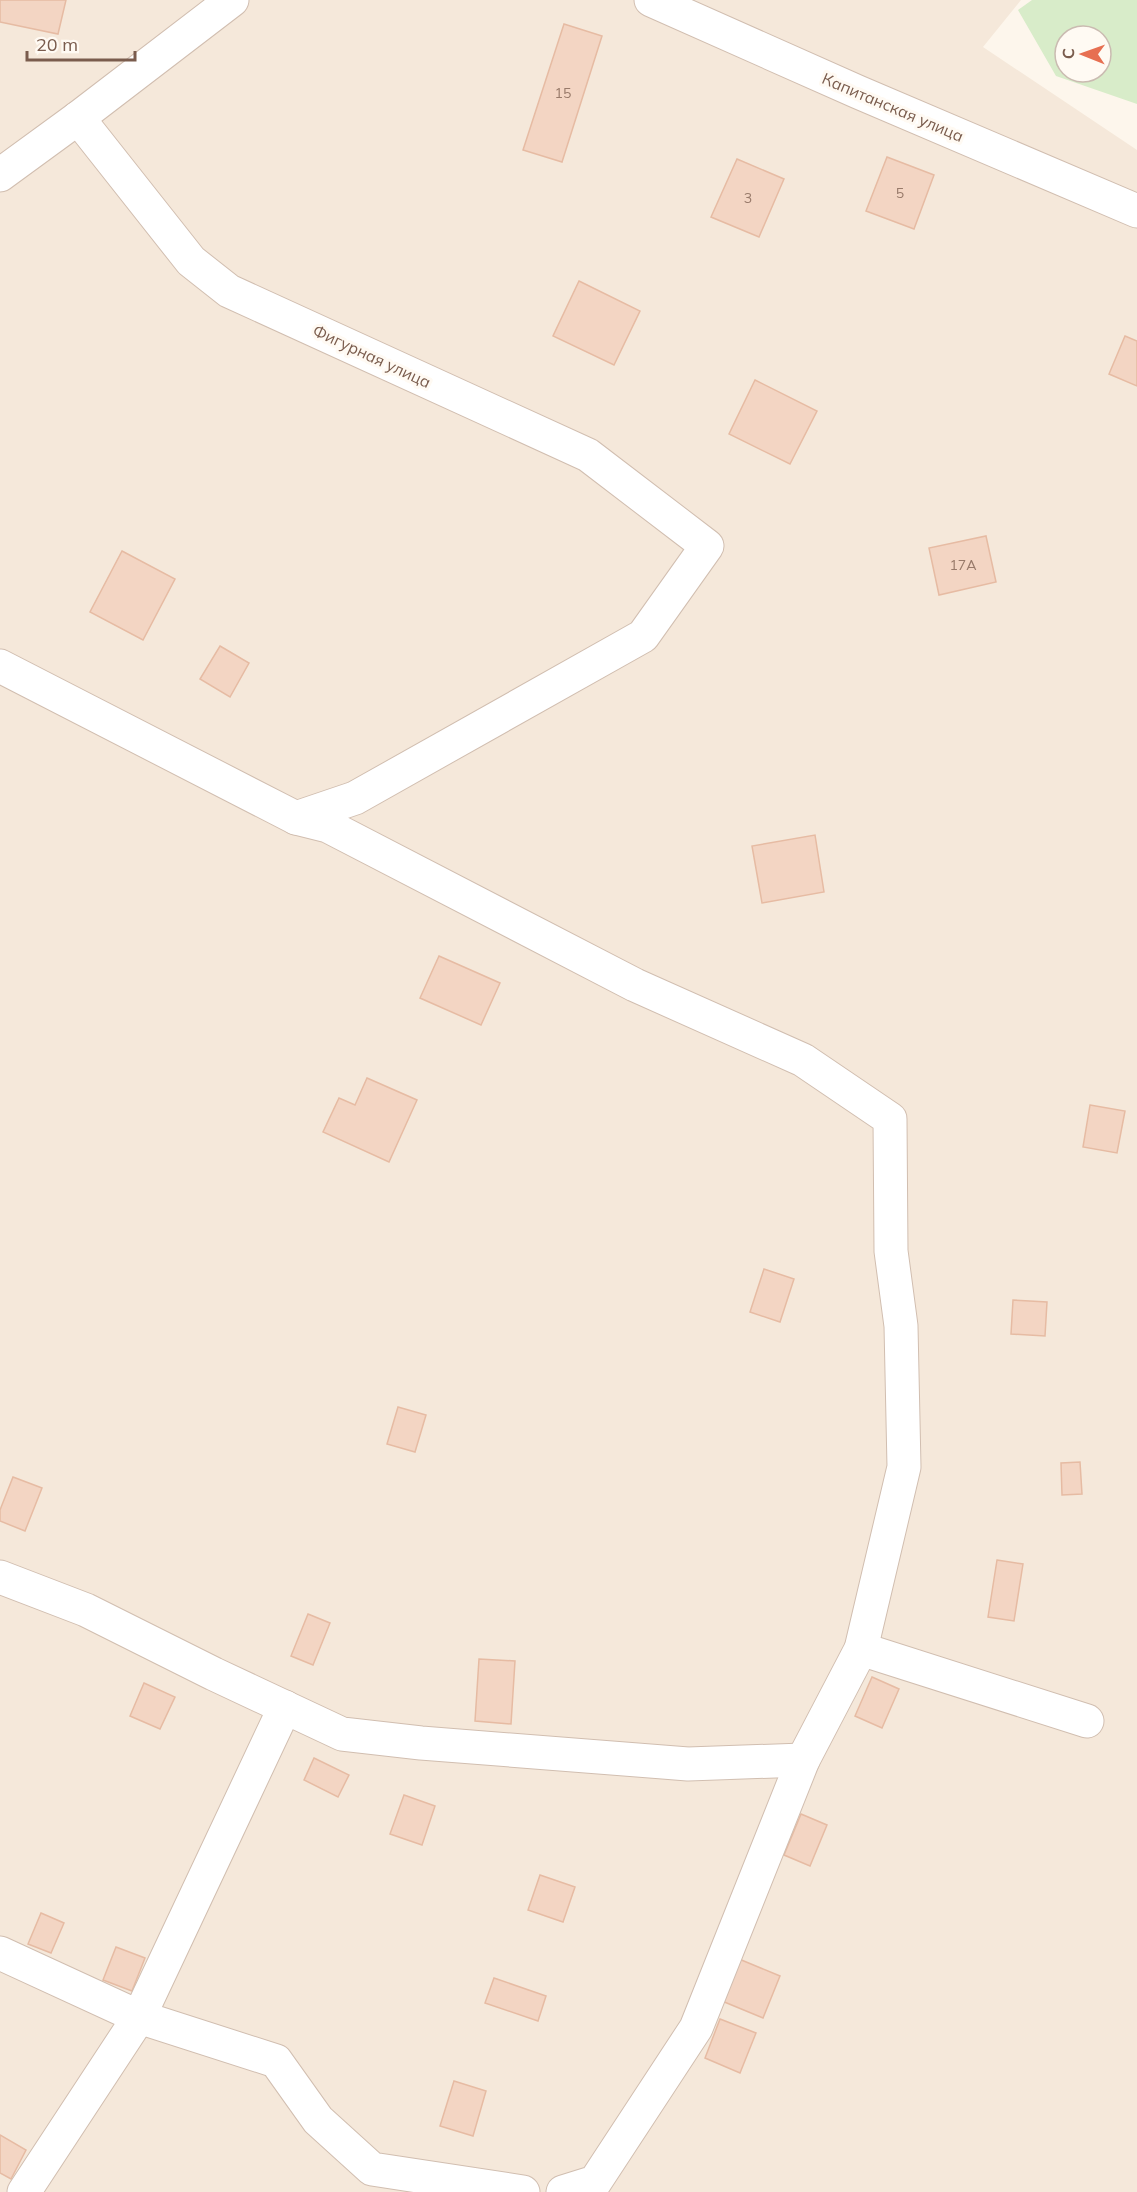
<svg xmlns="http://www.w3.org/2000/svg" width="1137" height="2192" font-family="Mulish,sans-serif">
	<rect width="100%" height="100%" fill="#fdf6ec"/>
	<polygon fill="#f5e8da" points="0,0 1021,0 983,47 1137,150 1137,2192 0,2192"/>
	<path fill="#d8ecc9" fill-rule="evenodd" d="M1032 0H1137V104L1056 76 1018 10ZM1065 36H1101V72H1065Z"/>
	<g fill="#f3d5c3" stroke="#e6bba3" stroke-width="1.5">
		<polygon points="0,0 66,0 58,34 0,22"/>
		<polygon points="564,24 602,36 562,162 523,150"/>
		<polygon points="887,157 934,175 914,229 866,211"/>
		<polygon points="737,159 784,179 759,237 711,217"/>
		<polygon points="579,281 640,311 614,365 553,336"/>
		<polygon points="1125,336 1137,341 1137,386 1109,374"/>
		<polygon points="755,380 817,411 790,464 729,434"/>
		<polygon points="986,536 996,582 939,595 929,548"/>
		<polygon points="122,551 175,579 143,640 90,612"/>
		<polygon points="220,646 249,663 230,697 200,679"/>
		<polygon points="815,835 824,892 762,903 752,846"/>
		<polygon points="439,956 500,983 481,1025 420,998"/>
		<polygon points="367,1078 417,1100 389,1162 323,1132 339,1098 355,1105"/>
		<polygon points="1090,1105 1125,1111 1117,1153 1083,1147"/>
		<polygon points="764,1269 794,1279 780,1322 750,1312"/>
		<polygon points="1013,1300 1047,1302 1045,1336 1011,1334"/>
		<polygon points="398,1407 426,1415 415,1452 387,1444"/>
		<polygon points="1080,1462 1082,1494 1062,1495 1061,1463"/>
		<polygon points="13,1477 42,1488 25,1531 0,1521 0,1510"/>
		<polygon points="997,1560 1023,1564 1014,1621 988,1617"/>
		<polygon points="308,1614 330,1623 313,1665 291,1656"/>
		<polygon points="479,1659 515,1661 511,1724 475,1721"/>
		<polygon points="872,1677 899,1689 882,1728 855,1716"/>
		<polygon points="144,1683 175,1697 160,1729 130,1716"/>
		<polygon points="314,1758 349,1775 338,1797 304,1780"/>
		<polygon points="404,1795 435,1806 422,1845 390,1834"/>
		<polygon points="801,1814 827,1825 810,1866 784,1855"/>
		<polygon points="540,1875 575,1887 563,1922 528,1910"/>
		<polygon points="41,1913 64,1923 51,1953 28,1944"/>
		<polygon points="116,1947 145,1958 132,1991 103,1980"/>
		<polygon points="739,1959 780,1976 763,2018 722,2001"/>
		<polygon points="494,1978 546,1996 538,2021 485,2003"/>
		<polygon points="720,2019 756,2033 740,2073 705,2058"/>
		<polygon points="454,2081 486,2091 473,2136 440,2126"/>
		<polygon points="0,2135 26,2150 11,2179 0,2173"/>
	</g>
	<g fill="none" stroke-linecap="round" stroke-linejoin="round">
		<defs>
			<g id="minor">
				<polyline points="651,0 858,92 1137,211"/>
				<polyline points="78,118 191,261 229,291 588,455 707,546 643,636 355,798 296,818"/>
				<polyline points="0,175 78,118 232,0"/>
				<polyline points="0,666 296,818 328,826 635,985 803,1060 890,1119 891,1251 901,1326 904,1467 861,1649 803,1760 696,2028 595,2182 563,2192"/>
				<polyline points="0,1577 86,1610 214,1674 342,1734 421,1743 688,1764 803,1760"/>
				<polyline points="861,1649 1087,1721"/>
				<polyline points="0,1953 139,2017 276,2061 318,2120 372,2169 523,2192"/>
				<polyline points="24,2192 139,2017 285,1707"/>
			</g>
		</defs>
		<use href="#minor" stroke="#d1beb0" stroke-width="35"/>
		<use href="#minor" stroke="#fff" stroke-width="33"/>
	</g>
	<g text-anchor="middle" dominant-baseline="central" stroke-width="6" stroke-linejoin="round" paint-order="stroke">
		<g font-size="14" fill="#987a6a">
			<text x="563" y="93">15</text>
			<text x="900" y="193">5</text>
			<text x="748" y="198">3</text>
			<text x="963" y="565">17А</text>
		</g>
		<g font-size="16" fill="#7a5c4d" stroke="#fffaf3">
			<text transform="translate(893 107) rotate(23)">Капитанская улица</text>
			<text transform="translate(372 356) rotate(25)">Фигурная улица</text>
		</g>
	</g>
	<g transform="translate(1083 54) rotate(271)"><circle r="28" fill="#fffaf3" stroke="#cabbb1" stroke-width="1.5"/>
	<path d="M0-4.5L10 22L0 15L-10 22Z" fill="#e76f51"/>
	<text y="-9" font-size="16" font-weight="bold" text-anchor="middle" fill="#7a5c4d">С</text>
	</g>
	<path d="M27 51v9h108v-9" fill="none" stroke="#7a5c4d" stroke-width="3"/>
	<text x="36" y="51" font-size="18" fill="#7a5c4d" stroke="#fffaf3" stroke-width="4.5" paint-order="stroke">20 m</text>
</svg>
